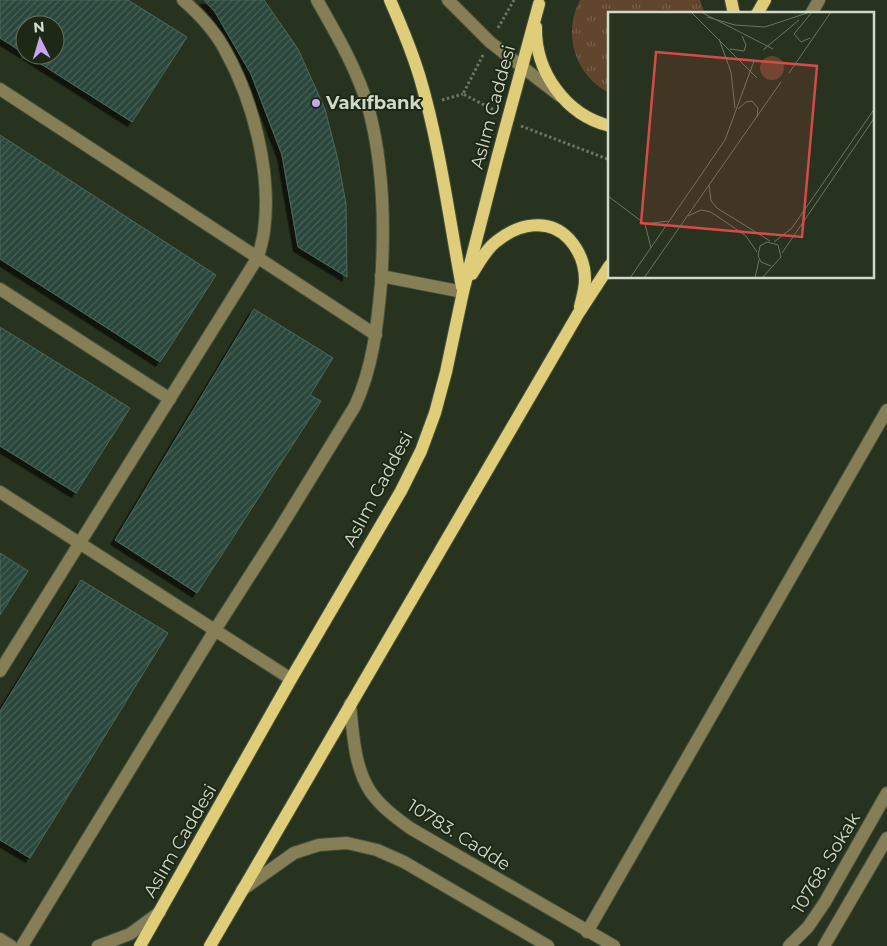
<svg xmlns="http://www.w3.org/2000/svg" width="887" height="946" font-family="Montserrat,sans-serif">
	<defs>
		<pattern id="grass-tufts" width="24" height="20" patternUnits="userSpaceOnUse" patternTransform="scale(1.25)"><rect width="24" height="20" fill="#61462d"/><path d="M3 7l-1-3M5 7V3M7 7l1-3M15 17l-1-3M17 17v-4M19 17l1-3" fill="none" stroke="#77604a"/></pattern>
		<pattern id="building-hatch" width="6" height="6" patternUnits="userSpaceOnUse" patternTransform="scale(1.25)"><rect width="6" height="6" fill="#2c473c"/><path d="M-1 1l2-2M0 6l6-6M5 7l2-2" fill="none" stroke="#4a6157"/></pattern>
		<filter id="shadow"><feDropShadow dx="-4.5" dy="4.5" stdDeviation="0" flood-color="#0009"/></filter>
	</defs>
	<rect width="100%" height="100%" fill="#27331e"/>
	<path fill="url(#grass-tufts)" d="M580 0H700L705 14H610L609 93C575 75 562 34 580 0Z"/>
	<g fill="url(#building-hatch)" stroke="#4c685c" filter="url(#shadow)">
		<polygon points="0,0 128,0 187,37 132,122 27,55 55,55 55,25 25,25 25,54 0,38"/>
		<polygon points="204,0 264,0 298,49 325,109 338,160 346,204 347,277 298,247 282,155 251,74 215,12"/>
		<polygon points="0,135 216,275 160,362 0,259"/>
		<polygon points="254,309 333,358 310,395 321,401 197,593 115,540"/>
		<polygon points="0,327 130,408 76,493 0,446"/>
		<polygon points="0,553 28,571 0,615"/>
		<polygon points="81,580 168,633 30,858 0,840 0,711"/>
	</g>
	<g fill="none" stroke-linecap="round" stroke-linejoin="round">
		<defs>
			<g id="minor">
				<polyline points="448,0 490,42 560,96"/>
				<polyline points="811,14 819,0"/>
				<polyline points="0,89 376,335"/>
				<polyline points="381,276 463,292"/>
				<polyline points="0,289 170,399"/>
				<polyline points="0,492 291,679"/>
				<path d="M0 671 258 257C260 249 263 240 264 231 272 173 253 100 225 50 215 31 199 14 183 0"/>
				<path d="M350 704C353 733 354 766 370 791 380 806 395 817 410 828L614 946"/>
				<polyline points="242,890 294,853 319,845 347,843 377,850 404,862 548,946"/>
				<polyline points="587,932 887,410"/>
				<polyline points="0,939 11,946"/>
				<path d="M22 946 215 630 279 530 355 406C373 367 377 327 381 284 385 226 384 167 369 110 358 71 337 35 317 0"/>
				<polyline points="98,946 130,934 160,912"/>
				<polyline points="789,946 808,927 825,902 887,793"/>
				<polyline points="824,946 887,838"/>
			</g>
			<g id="major">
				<path d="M390 0C401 25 412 51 420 78 440 146 449 218 462 287"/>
				<polyline points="731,0 734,14"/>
				<polyline points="757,14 765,0"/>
				<path d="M536 27C535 71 565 115 610 126"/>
				<path d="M472 274C479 263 486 249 497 241 518 224 549 217 569 239 579 250 585 265 585 280 585 289 582 298 580 307"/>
				<polyline points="140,946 291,679 401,491 421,451 435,413 446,372 463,292 497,159 539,4"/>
				<polyline points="210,946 578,314 610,265"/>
			</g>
		</defs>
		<use href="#minor" stroke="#46513d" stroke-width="14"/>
		<use href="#major" stroke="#46513d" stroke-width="14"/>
		<g stroke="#6b7564" stroke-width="3" stroke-dasharray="2.5 2.5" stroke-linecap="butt">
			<polyline points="498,28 514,0"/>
			<polyline points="483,55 463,94 494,110"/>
			<polyline points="442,100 463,94"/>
			<polyline points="521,126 610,160"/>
		</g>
		<use href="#minor" stroke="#867e57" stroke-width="12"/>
		<use href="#major" stroke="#dfcd7a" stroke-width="12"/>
	</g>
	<circle fill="#c7a6ef" stroke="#1e2915" stroke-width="2" cx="316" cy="103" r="5"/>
	<g text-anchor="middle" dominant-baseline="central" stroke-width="4" stroke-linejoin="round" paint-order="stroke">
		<g font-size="18" font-weight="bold" fill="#d1d8cc" stroke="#1e2915" text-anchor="start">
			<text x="326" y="103">Vakıfbank</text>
		</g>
		<g font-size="18" fill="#d1d8cc" stroke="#1e2915">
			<text transform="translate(493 107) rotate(-75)">Aslım Caddesi</text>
			<text transform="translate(378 489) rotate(-62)">Aslım Caddesi</text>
			<text transform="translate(459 835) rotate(32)">10783. Cadde</text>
			<text transform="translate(180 841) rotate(-60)">Aslım Caddesi</text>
			<text transform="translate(826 863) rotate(-59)">10768. Sokak</text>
		</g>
	</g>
	<g transform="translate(608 12)">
		<rect width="266" height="266" fill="#27331e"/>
		<path d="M152 56a12 12 0 1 1 24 0a12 12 0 1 1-24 0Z" fill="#61462d"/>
		<path fill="none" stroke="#6b7564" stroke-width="1" d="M83 0 149 66M93 0 165 37M99 5 127 13 157 15 202 0M202 26 193 30 186 22 204 0M111 27 123 60 127 96M122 37 136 39 138 33 134 24M155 38 191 8M181 61 223 0M130 97 138 90 144 89 150 96 149 105M101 173 103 189 109 196 162 229M0 184 37 212M80 204 93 198 103 200 138 224 149 240M166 230 184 216 267 96M43 236 37 212 60 209M174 241 267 105M22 266 117 128 146 49M36 266 173 70M147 266 151 248M154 266 173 245 170 233 159 230 152 234 150 244 153 250 163 254"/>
		<path fill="#d54b49" fill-opacity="0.15" stroke="#d54b49" stroke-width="2.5" d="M48 40 209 54 194 225 33 211Z"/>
		<rect width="266" height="266" fill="none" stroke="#d1d8cc" stroke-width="2.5"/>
	</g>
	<g transform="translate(40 40) rotate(355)"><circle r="24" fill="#1e2915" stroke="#666f5e"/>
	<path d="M0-4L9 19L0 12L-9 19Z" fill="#c7a6ef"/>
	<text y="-8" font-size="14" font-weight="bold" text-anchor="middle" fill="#d1d8cc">N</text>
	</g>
</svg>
